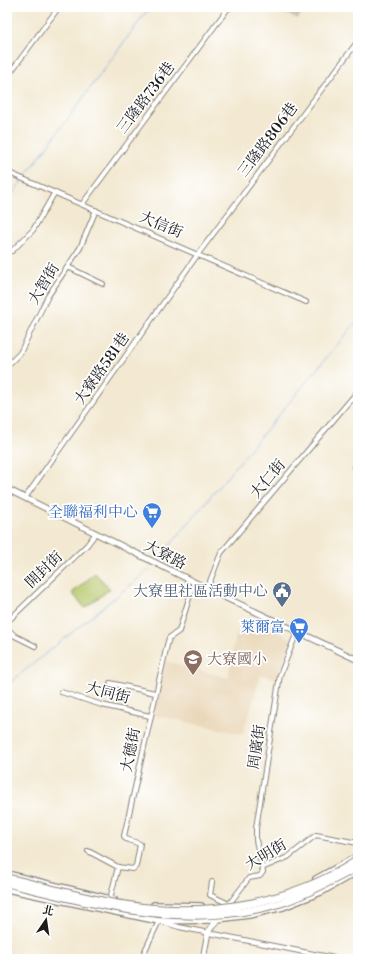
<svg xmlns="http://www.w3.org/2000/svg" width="365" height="966" font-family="'Libre Bodoni','Noto Serif TC',serif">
	<rect width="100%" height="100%" fill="#fff"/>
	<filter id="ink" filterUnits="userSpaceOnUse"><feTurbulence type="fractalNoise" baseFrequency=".025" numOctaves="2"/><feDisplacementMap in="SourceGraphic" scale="8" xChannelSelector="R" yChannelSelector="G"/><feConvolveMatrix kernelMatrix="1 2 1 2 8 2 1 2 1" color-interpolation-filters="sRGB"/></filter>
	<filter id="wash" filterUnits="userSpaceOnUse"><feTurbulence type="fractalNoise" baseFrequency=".012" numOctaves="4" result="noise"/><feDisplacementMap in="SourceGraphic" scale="16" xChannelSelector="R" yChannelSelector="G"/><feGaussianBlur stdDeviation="0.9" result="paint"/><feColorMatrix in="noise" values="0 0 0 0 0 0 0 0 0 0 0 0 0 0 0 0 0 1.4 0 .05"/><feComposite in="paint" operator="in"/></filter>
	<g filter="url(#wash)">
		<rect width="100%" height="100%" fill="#f3e9d2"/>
		<polygon fill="#ead8ba" points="243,617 292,639 278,679 261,675 243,734 154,715 165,661 228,678 235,640"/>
		<polygon fill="#cac3b8" points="270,7 289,7 302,13 298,19"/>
		<polygon fill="#b5c668" stroke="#687142" points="95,573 110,589 85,608 72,593"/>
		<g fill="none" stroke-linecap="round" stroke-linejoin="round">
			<g stroke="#70a5dd" stroke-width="1">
				<polyline points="24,178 150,7"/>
				<polyline points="7,201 22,181"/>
				<polyline points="161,556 358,320"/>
				<polyline points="7,685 149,570"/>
			</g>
		</g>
	</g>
	<g filter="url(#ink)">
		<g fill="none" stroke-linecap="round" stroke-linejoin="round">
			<defs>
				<g id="minor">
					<polyline points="7,77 59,7"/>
					<polyline points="7,172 306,302"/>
					<polyline points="83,203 229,7"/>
					<polyline points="7,250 12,251 33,230 55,192"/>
					<polyline points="68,267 103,284"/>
					<polyline points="7,366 20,353 48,296 80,248 96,210"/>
					<polyline points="355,467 358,468"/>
					<polyline points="25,498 198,254 358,41"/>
					<polyline points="207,589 221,553 358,391"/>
					<polyline points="7,622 87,545 96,533"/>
					<polyline points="7,628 15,636 35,646"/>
					<polyline points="110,683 155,693"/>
					<polyline points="61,692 102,705 150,716"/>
					<polyline points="88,851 118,867"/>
					<polyline points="262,868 288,857 316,835 358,843"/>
					<polyline points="212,882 210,895 229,904 249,878 260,876 263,872 256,840 256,828 280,675 297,632"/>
					<polyline points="110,899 118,867 133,869 136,866 140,844 126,839 124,836 167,645 169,638 179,631 194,582"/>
					<polyline points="141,959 159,921 179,927 339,959"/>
				</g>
				<g id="tertiary">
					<polyline points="7,489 222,596 358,660"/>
					<polyline points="203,959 208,932 220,916"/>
				</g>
				<g id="secondary">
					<polyline points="7,874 114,900"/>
					<polyline points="316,879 358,856"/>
					<polyline points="7,889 159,921 210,920 249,915 283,907 321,892 358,871"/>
					<polyline points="154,905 201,906"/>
				</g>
			</defs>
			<use href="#minor" stroke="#888277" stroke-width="6"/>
			<use href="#tertiary" stroke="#888277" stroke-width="7"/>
			<use href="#secondary" stroke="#888277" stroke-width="8"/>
			<use href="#minor" stroke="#fff" stroke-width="4"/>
			<use href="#tertiary" stroke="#fff" stroke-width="5"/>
			<use href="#secondary" stroke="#fff" stroke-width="5.5"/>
			<defs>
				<g id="trunk-bridge">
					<path d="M7 878C46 887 85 899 125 905 205 918 289 905 358 860"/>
					<path d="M7 883C98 905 189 931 281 903 308 894 333 880 358 867"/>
				</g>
			</defs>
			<use href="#trunk-bridge" stroke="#888277" stroke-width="9" stroke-linecap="butt"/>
			<use href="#trunk-bridge" stroke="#fff" stroke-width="7"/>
		</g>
	</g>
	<defs>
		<symbol id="supermarket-pin" viewBox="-11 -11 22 30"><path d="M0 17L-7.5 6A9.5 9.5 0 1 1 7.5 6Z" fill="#3f7fe0" stroke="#fff"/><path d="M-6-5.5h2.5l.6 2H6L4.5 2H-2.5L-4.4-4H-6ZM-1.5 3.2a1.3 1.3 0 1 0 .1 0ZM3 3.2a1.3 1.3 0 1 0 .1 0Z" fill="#fff"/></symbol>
		<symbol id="civic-pin" viewBox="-11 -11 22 30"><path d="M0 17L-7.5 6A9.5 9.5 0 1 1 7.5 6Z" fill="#5c6f8a" stroke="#fff"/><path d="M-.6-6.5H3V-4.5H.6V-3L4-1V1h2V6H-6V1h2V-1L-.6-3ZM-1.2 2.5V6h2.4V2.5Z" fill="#fff"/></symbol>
		<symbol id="school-pin" viewBox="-11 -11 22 30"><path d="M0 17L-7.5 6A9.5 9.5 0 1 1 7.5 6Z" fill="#8d6e63" stroke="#fff"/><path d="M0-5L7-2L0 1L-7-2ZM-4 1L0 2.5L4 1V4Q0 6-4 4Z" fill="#fff"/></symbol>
	</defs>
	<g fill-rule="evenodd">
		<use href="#supermarket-pin" x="141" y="501" width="22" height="30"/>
		<use href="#civic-pin" x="271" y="580" width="22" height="30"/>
		<use href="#supermarket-pin" x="288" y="616" width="22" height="30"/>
		<use href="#school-pin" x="182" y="648" width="22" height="30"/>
	</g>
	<g text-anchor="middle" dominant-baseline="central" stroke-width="3.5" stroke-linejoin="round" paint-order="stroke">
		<g font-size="15" fill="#1c1c1c" stroke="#fff">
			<text transform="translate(146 98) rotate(-53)">三隆路736巷</text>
			<text transform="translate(268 140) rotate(-53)">三隆路806巷</text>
			<text transform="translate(161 225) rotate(23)">大信街</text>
			<text transform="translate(44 284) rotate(-59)">大智街</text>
			<text transform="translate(102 369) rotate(-55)">大寮路581巷</text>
			<text transform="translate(268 479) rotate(-50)">大仁街</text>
			<text transform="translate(165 555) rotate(27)">大寮路</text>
			<text transform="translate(44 570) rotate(-44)">開封街</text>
			<text transform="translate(108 693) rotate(15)">大同街</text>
			<text transform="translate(257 747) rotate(-82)">周廣街</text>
			<text transform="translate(131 750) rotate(-79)">大德街</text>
			<text transform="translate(266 855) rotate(-31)">大明街</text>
		</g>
		<g font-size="15" fill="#366cbe" stroke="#fff" text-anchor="end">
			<text x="138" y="512">全聯福利中心</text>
			<text x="285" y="627">萊爾富</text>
		</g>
		<g font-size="15" fill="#4e5e75" stroke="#fff" text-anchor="end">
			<text x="268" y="591">大寮里社區活動中心</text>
		</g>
		<g font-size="15" fill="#785e54" stroke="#fff" text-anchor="start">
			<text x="207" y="659">大寮國小</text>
		</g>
	</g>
	<rect width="365" height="966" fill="none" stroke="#fff" stroke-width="24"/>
	<g transform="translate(46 920) rotate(13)" stroke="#ffffff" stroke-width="3" paint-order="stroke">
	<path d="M0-3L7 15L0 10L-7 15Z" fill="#1c1c1c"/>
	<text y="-6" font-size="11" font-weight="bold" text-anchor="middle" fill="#1c1c1c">北</text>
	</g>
</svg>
